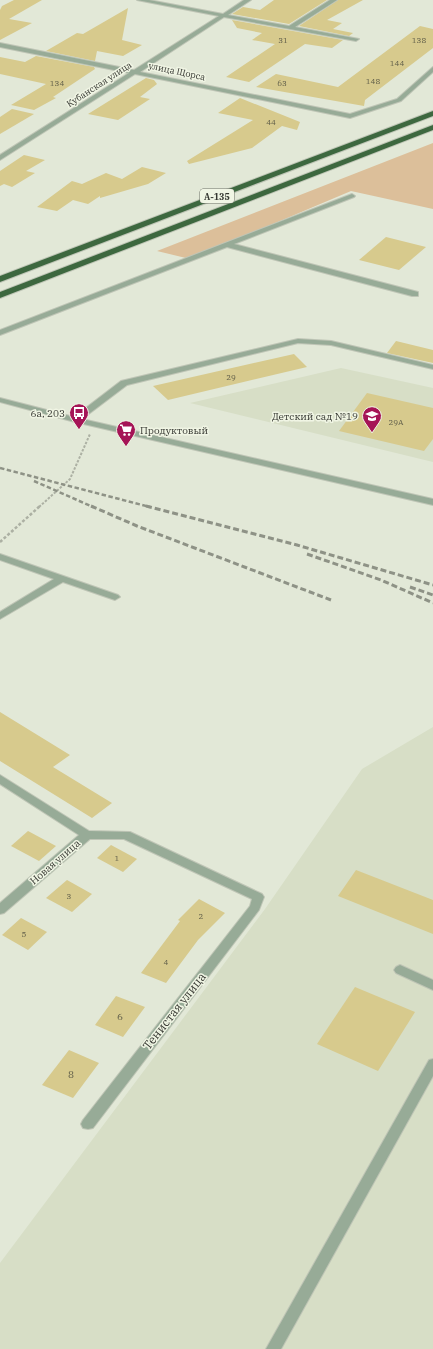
<svg xmlns="http://www.w3.org/2000/svg" width="433" height="1349" font-family="'IBM Plex Serif',serif">
	<rect width="100%" height="100%" fill="#e2e8d7"/>
	<g fill="#d7dec6">
		<polygon points="341,368 433,388 433,462 190,403"/>
		<polygon points="433,727 433,1349 0,1349 0,1263 265,909 362,769"/>
	</g>
	<polygon fill="#dcbf9a" points="433,143 433,209 351,191 190,259 157,251"/>
	<g fill="#d7ca8d">
		<polygon points="14,0 42,0 9,19 32,23 0,40 0,10 2,6"/>
		<polygon points="274,0 327,0 289,24 232,14 243,7 260,10"/>
		<polygon points="338,0 363,0 327,20 342,23 333,29 353,33 349,36 299,26"/>
		<polygon points="128,8 122,40 142,45 123,56 97,51 95,61 46,51 77,33 83,34"/>
		<polygon points="232,20 343,40 332,48 305,44 249,82 226,77 275,44 252,40 262,33 237,28"/>
		<polygon points="420,26 433,29 433,48 365,100 364,106 256,87 276,74 338,87"/>
		<polygon points="36,56 94,67 95,69 53,97 56,98 34,110 11,105 46,84 0,74 0,57 25,62"/>
		<polygon points="146,78 154,80 157,84 140,97 150,99 118,120 88,114"/>
		<polygon points="240,98 300,122 297,130 282,126 252,148 189,164 187,161 253,120 218,113"/>
		<polygon points="12,109 34,114 0,134 0,117"/>
		<polygon points="24,155 45,160 26,171 35,173 12,187 4,184 0,186 0,171"/>
		<polygon points="142,167 166,173 148,184 100,198 100,196 88,204 73,200 57,211 37,207 72,181 82,184 106,173 122,179"/>
		<polygon points="386,237 426,247 399,270 359,260"/>
		<polygon points="396,341 433,350 433,363 387,353"/>
		<polygon points="294,354 307,367 168,400 153,386"/>
		<polygon points="367,393 433,408 433,439 424,451 339,431"/>
		<polygon points="0,712 70,755 53,767 112,803 92,818 0,761"/>
		<polygon points="28,831 56,846 39,861 11,846"/>
		<polygon points="111,845 137,859 123,872 97,858"/>
		<polygon points="356,870 433,900 433,934 338,896"/>
		<polygon points="67,880 92,894 72,912 46,898"/>
		<polygon points="199,899 225,913 198,940 166,983 141,973 180,921 178,920"/>
		<polygon points="21,918 47,932 28,950 2,935"/>
		<polygon points="355,987 415,1012 378,1071 317,1044"/>
		<polygon points="116,996 145,1007 123,1037 95,1025"/>
		<polygon points="69,1050 99,1063 73,1098 42,1085"/>
	</g>
	<g fill="none" stroke-linecap="round" stroke-linejoin="round">
		<defs>
			<g id="minor">
				<polygon points="137,0 149,0 223,14 244,0 251,0 228,15 289,26 330,0 337,0 295,27 359,39 356,41 224,17 140,72 350,114 397,99 433,67 433,72 401,101 350,118 135,74 0,160 0,155 129,73 0,47 0,43 134,70 219,16"/>
				<polygon points="352,194 355,196 354,197 234,244 418,292 418,296 412,296 227,247 0,335 0,330"/>
				<polygon points="298,339 331,341 433,365 433,369 331,345 298,343 127,385 82,419 433,499 433,505 75,422 0,402 0,398 74,417 121,381"/>
				<polygon points="0,554 118,595 120,597 115,600 112,599 63,582 0,619 0,612 54,579 0,560"/>
				<polygon points="0,775 89,831 130,832 262,894 264,897 259,910 93,1128 88,1129 83,1128 81,1124 83,1120 250,906 252,899 124,839 90,839 4,913 0,914 0,903 79,835 0,784"/>
				<polygon points="400,965 433,980 433,990 396,973 394,970 396,967"/>
				<polygon points="433,1059 433,1076 281,1349 266,1349 429,1060"/>
			</g>
			<g id="highway">
				<polygon points="433,111 433,116 0,282 0,276"/>
				<polygon points="433,125 433,130 0,298 0,292"/>
			</g>
		</defs>
		<use href="#minor" stroke="#bfc5b6" stroke-width="2"/>
		<use href="#highway" stroke="#bfc5b6" stroke-width="2"/>
		<polyline stroke="#acb0a3" stroke-width="2" stroke-dasharray="2.5 1.5" stroke-linecap="butt" points="39,507 70,479 90,434"/>
		<polyline stroke="#acb0a3" stroke-width="2.5" stroke-dasharray="3 2" stroke-linecap="butt" points="0,542 40,506"/>
		<use href="#minor" fill="#97ab97" fill-rule="evenodd"/>
		<use href="#highway" fill="#3d683f" fill-rule="evenodd"/>
		<g stroke="#8e9286" stroke-width="2.5" stroke-dasharray="4.5 2.5" stroke-linecap="butt">
			<polyline points="0,468 150,507"/>
			<polyline points="34,481 93,507"/>
		</g>
		<g stroke="#8e9286" stroke-width="3" stroke-dasharray="6 3" stroke-linecap="butt">
			<polyline points="91,506 137,526 331,600"/>
			<polyline points="146,506 297,545 433,585"/>
			<polyline points="307,554 381,580 433,603"/>
			<polyline points="410,587 433,595"/>
		</g>
	</g>
	<defs>
		<symbol id="bus-pin" viewBox="-11 -11 22 30"><path d="M0 17L-7.5 6A9.5 9.5 0 1 1 7.5 6Z" fill="#a51456" stroke="#f0f5e4"/><path d="M-5-6H5V4H4V6H2V4H-2V6H-4V4H-5ZM-3.5-4V0h7V-4ZM-3.5 1.2v1.5H-2V1.2ZM2 1.2v1.5H3.5V1.2Z" fill="#fff"/></symbol>
		<symbol id="school-pin" viewBox="-11 -11 22 30"><path d="M0 17L-7.5 6A9.5 9.5 0 1 1 7.5 6Z" fill="#a51456" stroke="#f0f5e4"/><path d="M0-5L7-2L0 1L-7-2ZM-4 1L0 2.5L4 1V4Q0 6-4 4Z" fill="#fff"/></symbol>
		<symbol id="supermarket-pin" viewBox="-11 -11 22 30"><path d="M0 17L-7.5 6A9.5 9.5 0 1 1 7.5 6Z" fill="#a51456" stroke="#f0f5e4"/><path d="M-6-5.5h2.5l.6 2H6L4.5 2H-2.5L-4.4-4H-6ZM-1.5 3.2a1.3 1.3 0 1 0 .1 0ZM3 3.2a1.3 1.3 0 1 0 .1 0Z" fill="#fff"/></symbol>
	</defs>
	<g fill-rule="evenodd">
		<use href="#bus-pin" x="68" y="402" width="22" height="30"/>
		<use href="#school-pin" x="361" y="405" width="22" height="30"/>
		<use href="#supermarket-pin" x="115" y="419" width="22" height="30"/>
	</g>
	<g text-anchor="middle" dominant-baseline="central" stroke-width="3" stroke-linejoin="round" paint-order="stroke">
		<g font-size="8" fill="#5e5c48">
			<text x="283" y="40">31</text>
			<text x="419" y="40">138</text>
			<text x="397" y="63">144</text>
			<text x="373" y="81">148</text>
			<text x="57" y="83">134</text>
			<text x="282" y="83">63</text>
			<text x="271" y="122">44</text>
			<text x="231" y="377">29</text>
			<text x="396" y="422">29А</text>
			<text x="117" y="858">1</text>
			<text x="69" y="896">3</text>
			<text x="201" y="916">2</text>
			<text x="24" y="934">5</text>
			<text x="166" y="962">4</text>
		</g>
		<g font-size="9" fill="#353731" stroke="#f0f5e4">
			<text transform="translate(177 71) rotate(12)">улица Щорса</text>
			<text transform="translate(99 84) rotate(-33)">Кубанская улица</text>
		</g>
		<rect fill="#f0f5e4" stroke="#6d7067" stroke-width="1" x="200" y="189" width="34" height="14" rx="3"/>
		<g font-size="9" font-weight="bold" fill="#353731">
			<text x="217" y="196">А-135</text>
		</g>
		<g font-size="10" fill="#353731" stroke="#f0f5e4" text-anchor="end">
			<text x="65" y="413">6a, 203</text>
			<text x="358" y="416">Детский сад №19</text>
			<text x="140" y="430" text-anchor="start">Продуктовый</text>
		</g>
		<g font-size="10" fill="#353731" stroke="#f0f5e4">
			<text transform="translate(55 862) rotate(-41)">Новая улица</text>
		</g>
		<g font-size="10" fill="#5e5c48">
			<text x="120" y="1016">6</text>
			<text x="71" y="1074">8</text>
		</g>
		<g font-size="12" fill="#353731" stroke="#f0f5e4">
			<text transform="translate(174 1011) rotate(-52)">Тенистая улица</text>
		</g>
	</g>
</svg>
